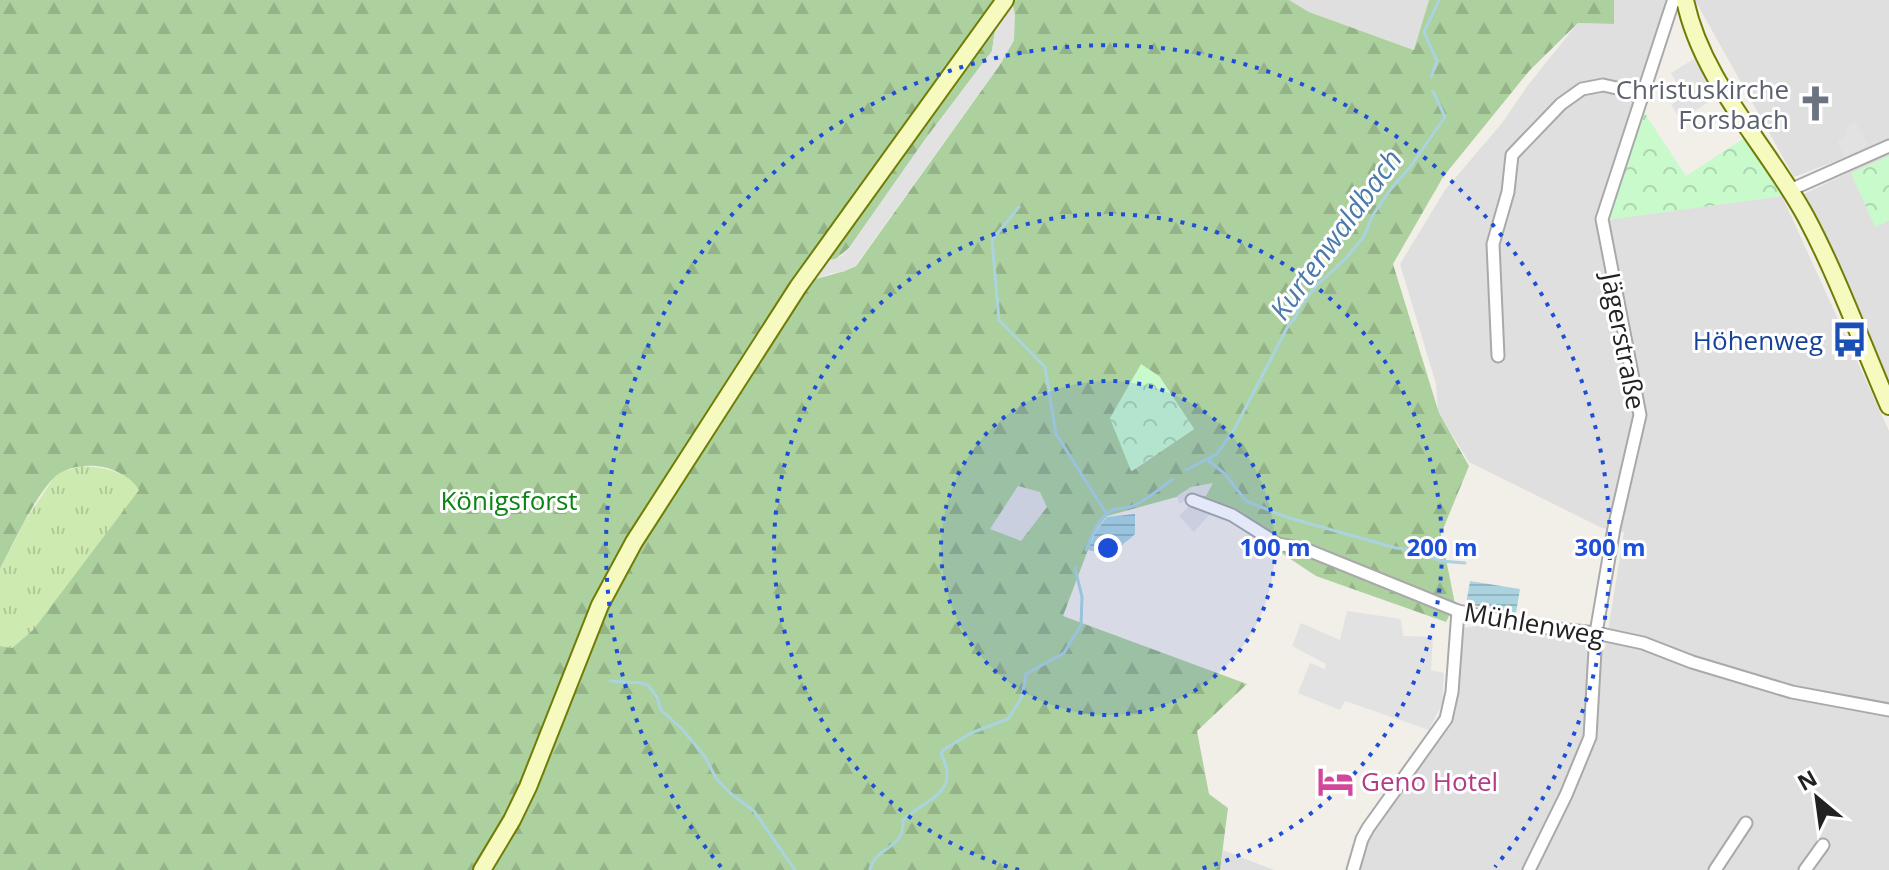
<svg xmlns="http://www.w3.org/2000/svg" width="1889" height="870" font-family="'Open Sans',sans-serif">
	<defs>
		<pattern id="grass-tufts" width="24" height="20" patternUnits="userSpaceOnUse" patternTransform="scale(2)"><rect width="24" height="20" fill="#cdebb0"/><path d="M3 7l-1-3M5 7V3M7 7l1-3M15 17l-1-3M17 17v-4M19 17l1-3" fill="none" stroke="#b0c997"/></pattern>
		<pattern id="forest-firs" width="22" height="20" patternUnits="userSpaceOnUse" patternTransform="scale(2)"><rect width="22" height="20" fill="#add19e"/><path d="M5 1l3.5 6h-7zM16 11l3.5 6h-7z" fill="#95b388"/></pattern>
		<pattern id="park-crowns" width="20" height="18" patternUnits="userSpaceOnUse" patternTransform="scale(2)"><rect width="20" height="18" fill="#c8facc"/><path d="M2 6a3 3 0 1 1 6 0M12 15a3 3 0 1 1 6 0" fill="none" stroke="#acd6af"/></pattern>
		<pattern id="water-rules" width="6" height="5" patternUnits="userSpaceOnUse" patternTransform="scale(2)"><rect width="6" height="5" fill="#aad3df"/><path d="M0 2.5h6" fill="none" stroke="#92b5bf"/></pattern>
	</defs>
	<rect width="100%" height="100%" fill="#f2efe9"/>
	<g fill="#e0dfdf">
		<polygon points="1289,0 1429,0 1415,50 1309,12"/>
		<polygon points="1614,0 1669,0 1657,36 1608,219 1782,196 1889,431 1889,870 1360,870 1367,844 1374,830 1451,725 1456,709 1463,628 1486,625 1573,638 1605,649 1624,532 1602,528 1469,462 1438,412 1436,384 1400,264 1445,190 1502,123 1528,85 1578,23 1614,24"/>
		<polygon points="1695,0 1889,0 1889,139 1873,147 1794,177"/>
		<polygon points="1889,153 1889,386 1804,194"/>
		<polygon points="1223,850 1274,870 1220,870"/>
	</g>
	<path fill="url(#grass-tufts)" d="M81 466C103 467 127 471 140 490L33 630 12 648 0 646V569L25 521 53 479 61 472Z"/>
	<path fill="url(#forest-firs)" fill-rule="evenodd" d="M0 0H1012L996 23 992 51 924 141 849 248 809 281C825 276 841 273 856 266L999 66 1014 40 1012 0H1289L1309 12 1414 50 1429 0H1614V24L1578 23 1529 71 1443 177 1393 264 1439 413 1469 466 1441 534 1455 604 1446 622 1316 576 1191 493 1107 516 1095 531 1063 616 1247 684 1197 731 1209 794 1228 808 1220 870H0V646L12 648 33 630 139 490C132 478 117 470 103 467 89 464 72 466 60 473 40 485 12 546 0 569ZM1159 376 1194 429 1132 471 1110 418Z"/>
	<g fill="url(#park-crowns)">
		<polygon points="1644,112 1686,176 1744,138 1782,196 1608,220"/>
		<polygon points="1889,156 1889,221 1875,227 1851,173"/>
		<polygon points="1141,364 1159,376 1194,429 1131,471 1110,418"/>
	</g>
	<g fill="#e2e2e2">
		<polygon points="1012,0 1015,15 1014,40 999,66 855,266 843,272 832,273 807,282 825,260 835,259 842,256 849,248 924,141 992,51 996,23"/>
		<polygon points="1694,59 1716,97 1681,120 1671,105 1684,96 1671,73"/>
		<polygon points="1855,121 1868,145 1845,157 1837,141 1843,137 1848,125"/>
		<polygon points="1213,483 1206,496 1193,496 1179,504 1177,496 1191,487"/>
		<polygon points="1018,486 1040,492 1047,507 1021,541 990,529"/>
		<polygon points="1191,504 1208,507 1209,515 1194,532 1179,516"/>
		<polygon points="1347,611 1401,619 1403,636 1433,637 1431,670 1444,673 1443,692 1442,704 1429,730 1345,701 1340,710 1298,693 1310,663 1325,669 1326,664 1292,646 1301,623 1340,640"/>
	</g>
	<g fill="url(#water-rules)">
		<path d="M1135 514V534C1120 548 1109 555 1088 550L1096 531 1107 517Z"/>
		<polygon points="1470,581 1520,589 1516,613 1466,604"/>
	</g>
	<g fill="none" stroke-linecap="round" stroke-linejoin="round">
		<g stroke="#aad3df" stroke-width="3">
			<polyline points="1431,77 1437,61 1424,32 1439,0"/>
			<polyline points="1019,207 992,240 999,320 1045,367 1056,434 1106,513"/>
			<polyline points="1209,461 1225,474 1246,501 1286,517 1396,548 1415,550 1441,561 1465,563"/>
			<polyline points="1186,470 1217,454 1235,428 1288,326 1295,318 1299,308 1315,287 1345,259 1363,238 1374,213 1391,189 1410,167 1445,117 1433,91"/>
			<path d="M1086 550C1091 536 1100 513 1116 509 1123 508 1128 509 1135 505 1148 499 1160 488 1173 479"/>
			<polyline points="610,681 641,683 648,685 657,697 661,710 682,729 704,755 716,778 730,793 754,811 795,870"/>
			<path d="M871 870 870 869C877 845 905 850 903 820 925 799 962 794 941 754L943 750 971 733 1008 719 1022 697 1026 674 1064 653 1081 625 1082 597 1075 568"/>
		</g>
		<defs>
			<g id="street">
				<polyline points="1790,190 1889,146"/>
				<polyline points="1498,356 1493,244 1508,192 1512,155 1561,104 1582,89 1603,85 1621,89 1642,98"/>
				<polyline points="1192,500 1232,515 1278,544 1305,549 1458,611 1529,626 1596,633 1643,643 1692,662 1792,692 1889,710"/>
				<polyline points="1353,870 1362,839 1368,828 1446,719 1452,692 1458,611"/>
				<polyline points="1529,870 1566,795 1590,737 1596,633 1614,528 1640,415 1602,219 1668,17 1673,2 1677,0"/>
				<polyline points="1715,870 1746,823"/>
				<polyline points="1805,870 1823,845"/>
			</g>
			<g id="secondary">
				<path d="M1685 0C1702 82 1767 145 1806 217 1838 277 1862 344 1889 406"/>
				<polyline points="482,870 512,820 528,787 600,605 634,542 798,287 1005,0"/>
			</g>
		</defs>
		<use href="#street" stroke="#a9a9a9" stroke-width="15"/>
		<use href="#secondary" stroke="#707d05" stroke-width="20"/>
		<use href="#street" stroke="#fff" stroke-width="11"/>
		<use href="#secondary" stroke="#f7fabf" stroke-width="16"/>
	</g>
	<circle cx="1108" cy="548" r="167" fill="#1d4ed8" fill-opacity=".12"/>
	<g fill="none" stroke="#1d4ed8" stroke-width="4" stroke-dasharray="4 8">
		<circle cx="1108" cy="548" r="167"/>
		<path d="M1019 870A334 334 0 1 1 1197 870"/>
		<path d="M721 867A502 502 0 1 1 1495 867"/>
	</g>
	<defs>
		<symbol id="church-bare" viewBox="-9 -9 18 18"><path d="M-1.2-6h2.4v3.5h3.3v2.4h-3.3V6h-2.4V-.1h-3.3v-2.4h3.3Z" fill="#6b7280" stroke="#fff" stroke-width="2.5" paint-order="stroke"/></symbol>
		<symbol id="bus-bare" viewBox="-9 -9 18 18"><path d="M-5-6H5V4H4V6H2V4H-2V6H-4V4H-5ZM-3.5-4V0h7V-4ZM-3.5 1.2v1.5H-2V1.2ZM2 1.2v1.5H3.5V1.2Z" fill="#1a4fb4" stroke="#fff" stroke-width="2.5" paint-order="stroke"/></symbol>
		<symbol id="hotel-bare" viewBox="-9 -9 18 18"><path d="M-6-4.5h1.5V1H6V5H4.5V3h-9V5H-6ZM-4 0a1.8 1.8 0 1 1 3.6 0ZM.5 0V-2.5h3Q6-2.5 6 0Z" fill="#d1479c" stroke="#fff" stroke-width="2.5" paint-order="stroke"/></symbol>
	</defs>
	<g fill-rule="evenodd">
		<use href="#church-bare" x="1790" y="78" width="51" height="51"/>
		<use href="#bus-bare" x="1824" y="314" width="51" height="51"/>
		<use href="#hotel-bare" x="1310" y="756" width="51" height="51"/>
	</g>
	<g text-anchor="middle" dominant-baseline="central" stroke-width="6" stroke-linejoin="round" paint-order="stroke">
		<g font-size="26" fill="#5b616d" stroke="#fff" text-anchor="end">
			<text x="1789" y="89">Christuskirche<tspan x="1789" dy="30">Forsbach</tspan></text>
		</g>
		<g font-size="26" fill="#164399" stroke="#fff" text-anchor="end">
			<text x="1823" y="340">Höhenweg</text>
		</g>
		<g font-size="26" fill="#222" stroke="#fff">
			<text transform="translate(1624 341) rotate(79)">Jägerstraße</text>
			<text transform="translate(1534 623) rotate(10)">Mühlenweg</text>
		</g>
		<g font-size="26" fill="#0c8416" stroke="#fff">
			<text x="509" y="500">Königsforst</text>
		</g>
		<g font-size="26" fill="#b23c85" stroke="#fff" text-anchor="start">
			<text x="1361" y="781">Geno Hotel</text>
		</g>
		<g font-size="28" font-style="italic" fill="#4a7aab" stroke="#fff">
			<text transform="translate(1335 234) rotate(-54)">Kurtenwaldbach</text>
		</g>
	</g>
	<circle cx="1108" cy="548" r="12" fill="#1d4ed8" stroke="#fff" stroke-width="4"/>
	<g font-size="24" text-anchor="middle" font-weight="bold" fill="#1d4ed8" stroke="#fff" stroke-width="6" stroke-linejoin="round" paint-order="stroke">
		<text x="1275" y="556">100 m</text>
		<text x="1442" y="556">200 m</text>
		<text x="1610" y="556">300 m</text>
	</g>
	<g transform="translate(1817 798) rotate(331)" stroke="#ffffff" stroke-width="6" paint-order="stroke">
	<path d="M0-6L14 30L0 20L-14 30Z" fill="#222222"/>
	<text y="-12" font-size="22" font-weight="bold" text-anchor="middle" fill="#222222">N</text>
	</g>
</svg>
